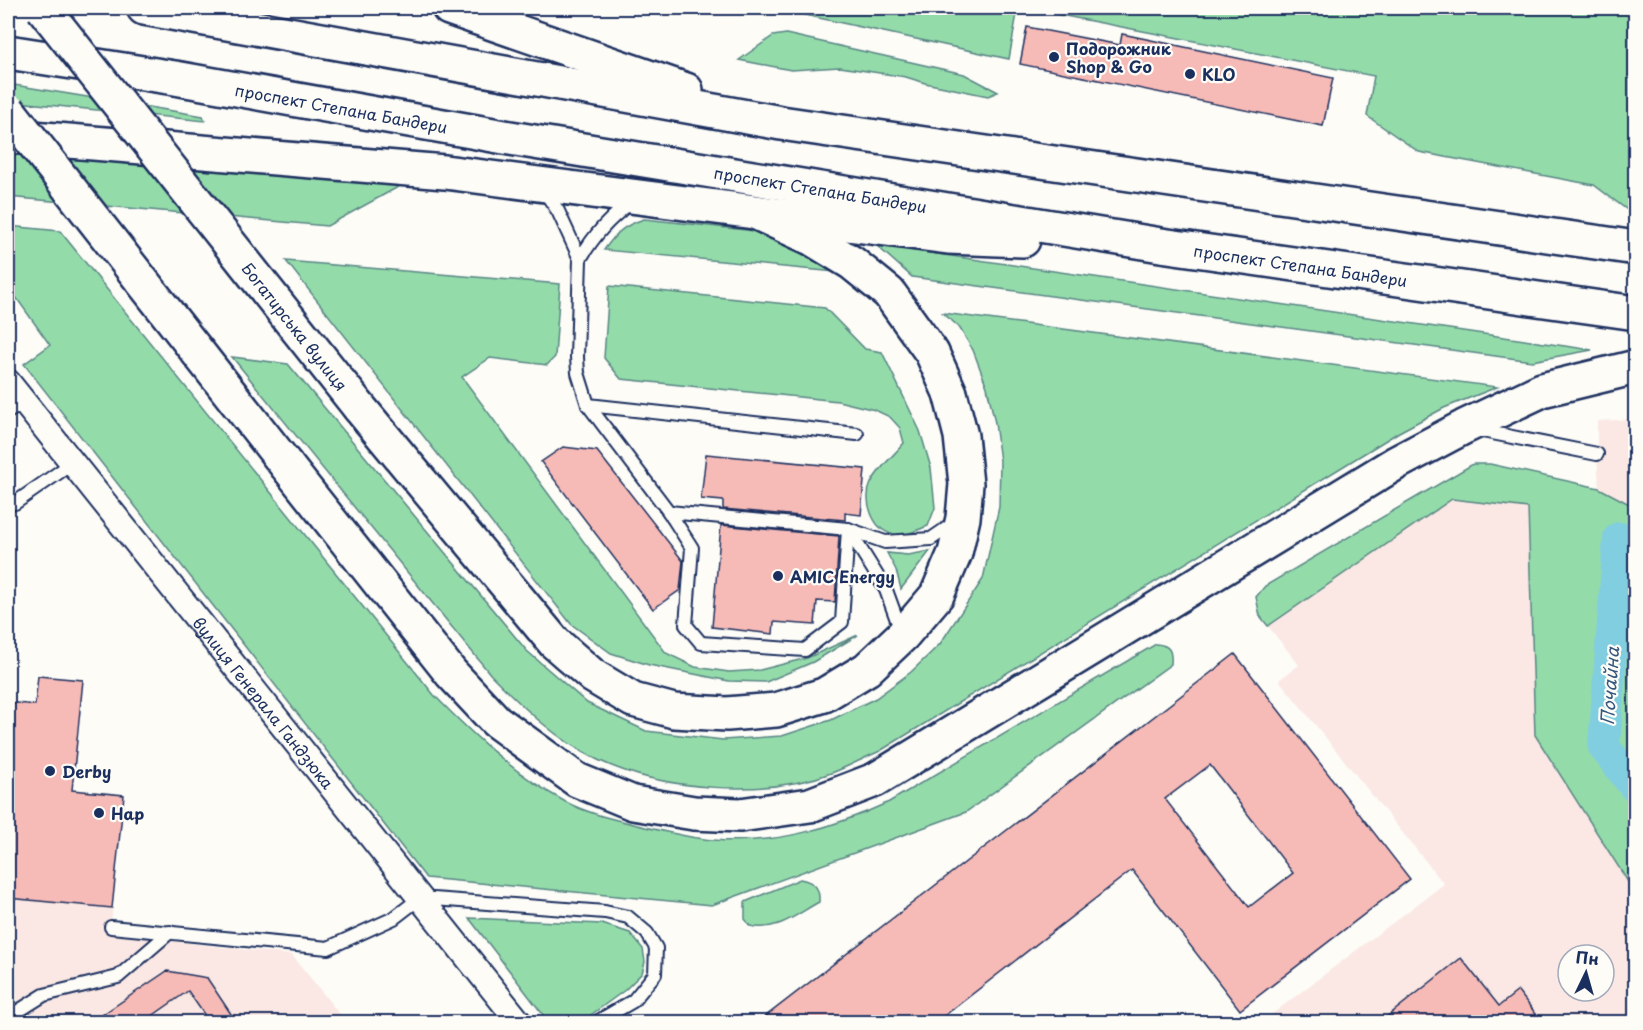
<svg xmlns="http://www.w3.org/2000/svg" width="1643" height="1030" font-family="'Playpen Sans',sans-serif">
	<rect width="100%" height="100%" fill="#fdfcf7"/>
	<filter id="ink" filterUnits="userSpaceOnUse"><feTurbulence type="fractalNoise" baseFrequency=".0167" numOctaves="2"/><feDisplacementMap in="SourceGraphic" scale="12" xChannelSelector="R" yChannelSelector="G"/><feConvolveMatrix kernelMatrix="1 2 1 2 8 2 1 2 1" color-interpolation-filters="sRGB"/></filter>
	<g filter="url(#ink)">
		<g fill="#fbe8e4" fill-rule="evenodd">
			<polygon points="1635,419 1635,507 1599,488 1597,454 1597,421"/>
			<path d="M1452 499 1528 508 1535 735 1635 893V1022H1273L1272 1014 1444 884 1279 680 1299 665 1268 626ZM1568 955H1604V991H1568Z"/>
			<polygon points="38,676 83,680 72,790 124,795 110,934 292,955 346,1022 8,1022 8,702 35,705"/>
		</g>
		<g fill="#94dbaa" stroke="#588584" stroke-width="1.5">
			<polygon points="783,8 1018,8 1009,59 805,15"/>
			<polygon points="1024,8 1635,8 1635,210 1626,209 1594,185 1419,152 1367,116 1374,76"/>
			<polygon points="786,34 964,74 998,92 988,96 925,83 906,77 840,67 791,70 739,60 773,36"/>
			<polygon points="8,84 203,116 205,121 8,101"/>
			<polygon points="8,150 400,186 327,226 8,197"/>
			<path d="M644 219 765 232 797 243 836 272 604 250C617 232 623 226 644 219Z"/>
			<path d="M8 226 60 231 434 695C473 735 514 774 564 801 586 813 613 819 637 825 662 831 688 838 713 840 775 845 833 828 889 802L1156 644C1170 645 1172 651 1171 664L966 812 712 905 426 878 24 364 50 345 8 286Z"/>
			<polygon points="876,245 1592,350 1532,361 912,277"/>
			<polygon points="286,261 560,284 555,357 547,365 490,358 462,377 666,653 695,667 729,672 760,670 807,658 858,635 813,662 766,682 729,681 649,665 611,653 571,624"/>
			<path d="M609 286 825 308 865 349 882 352 920 431 931 468 935 508 928 526C917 530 903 538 892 534 872 529 863 500 871 483 879 468 893 456 904 443L900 428 890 417 875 410 838 401 621 379 604 358Z"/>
			<path d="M943 313 1497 387 1444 408 1399 432 880 751C864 758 849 766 834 772 766 798 663 791 598 760 556 740 523 707 491 675L232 357 288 364 527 651 587 703 646 731 723 740 782 736 831 720 876 698 911 672 940 644 983 579 999 507 1000 461 995 423 987 387 973 350 959 327Z"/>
			<polygon points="1473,464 1490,464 1599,488 1635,507 1636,675 1632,708 1636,713 1635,893 1535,735 1528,508 1452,499 1268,626 1260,616 1256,597 1265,586"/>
			<polygon points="930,551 901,589 896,570 887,553 908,555"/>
			<path d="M800 879C814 882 820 887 819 902 795 915 777 932 750 926L745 919V902Z"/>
			<polygon points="469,918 602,924 630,933 643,949 645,962 642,973 625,990 581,1022 552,1022 547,1020"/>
		</g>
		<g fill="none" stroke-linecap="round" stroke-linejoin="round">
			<polyline stroke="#81cee0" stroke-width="32" points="1619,538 1604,747 1636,788"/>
		</g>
		<g fill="#f7bbb7" stroke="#1b2f5e" stroke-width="1.5" fill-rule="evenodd">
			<polygon points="1027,27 1120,45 1122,34 1333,78 1323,126 1020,64"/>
			<polygon points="563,447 597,451 683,561 680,590 653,609 541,462"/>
			<polygon points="706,454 865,469 861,515 845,513 845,520 723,509 723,501 701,499"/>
			<polygon points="721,525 839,536 835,602 817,601 815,625 774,622 773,634 712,627"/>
			<path d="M1235 654 1410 879 1240 1010 1132 870 935 1023H757ZM1210 765 1293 873 1249 907 1165 799Z"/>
			<polygon points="38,676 83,680 72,790 124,795 112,908 8,898 8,702 35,705"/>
			<polygon points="1461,958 1499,1006 1518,991 1543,1023 1379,1023"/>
			<polygon points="167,971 208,978 207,978 237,1023 210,1023 188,991 142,1023 90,1023"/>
		</g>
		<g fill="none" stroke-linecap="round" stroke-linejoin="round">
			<defs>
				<g id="lane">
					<polyline points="543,189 558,211 580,259 577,357 578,373 588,405 669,512 692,548 686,625 701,643 805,650 842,622 848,529"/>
					<path d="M580 259C595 234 608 220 631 202"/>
					<polyline points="588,405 857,434"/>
					<polyline points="8,412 23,403"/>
					<polyline points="1477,430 1597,454"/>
					<polyline points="15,503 71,464"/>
					<polyline points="669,512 848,529 885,542 931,539 956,522"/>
					<polyline points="848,529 886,590 901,631"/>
					<polyline points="111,927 328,948 394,918 420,898 605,912 628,917 647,933 656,948 655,974 633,1001 597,1022"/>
					<polyline points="8,1022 12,1015 44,995 118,977 170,932"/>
				</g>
				<g id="street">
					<path id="s1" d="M8 382 519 1022"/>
				</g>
				<g id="primary">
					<polyline points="144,8 781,123 1636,248"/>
					<polyline points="449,8 686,90"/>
					<path id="s2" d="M8 52 175 78 510 138 1161 245 1636 313"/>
					<polyline points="8,136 445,172 948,237 1023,240"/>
					<polyline points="359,407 554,642 593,676 633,700 674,711 727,714 776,710 824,695 867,669 903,635 937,595 955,553 963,518 966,484 961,436 950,393 932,353 889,293 852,263 811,238 757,213"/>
					<polyline points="287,466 451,673 496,721 577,780 633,803 694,813 740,815 810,805 875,780 1396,463 1464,427 1542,390 1636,367"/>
				</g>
			</defs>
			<use href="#lane" stroke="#1b2f5e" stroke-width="16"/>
			<use href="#street" stroke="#1b2f5e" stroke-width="28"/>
			<use href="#primary" stroke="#1b2f5e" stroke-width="38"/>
			<use href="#lane" stroke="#fdfcf7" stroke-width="12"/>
			<use href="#street" stroke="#fdfcf7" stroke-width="24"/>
			<use href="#primary" stroke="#fdfcf7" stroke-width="33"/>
			<defs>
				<g id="primary-bridge">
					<path id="s3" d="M43 8 359 407"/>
					<polyline points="8,110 287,466"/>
				</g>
			</defs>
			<use href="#primary-bridge" stroke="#1b2f5e" stroke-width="38" stroke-linecap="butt"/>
			<use href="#primary-bridge" stroke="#fdfcf7" stroke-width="33"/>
		</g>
	</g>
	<g fill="#1b2f5e" stroke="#fdfcf7" stroke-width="2">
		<circle cx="1054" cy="57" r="6"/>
		<circle cx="1190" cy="74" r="6"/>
		<circle cx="778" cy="576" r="6"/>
		<circle cx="50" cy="771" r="6"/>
		<circle cx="99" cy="813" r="6"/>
	</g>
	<g text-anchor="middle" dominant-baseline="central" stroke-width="4.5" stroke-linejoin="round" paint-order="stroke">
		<g font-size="16" font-weight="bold" fill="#1b2f5e" stroke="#fdfcf7" text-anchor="start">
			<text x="1066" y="48">Подорожник<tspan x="1066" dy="18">Shop &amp; Go</tspan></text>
			<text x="1202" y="74">KLO</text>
			<text x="790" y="576">AMIC Energy</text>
			<text x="62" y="771">Derby</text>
			<text x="111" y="813">Hap</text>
		</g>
		<g font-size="16" fill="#1b2f5e" stroke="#fdfcf7">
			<text stroke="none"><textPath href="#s2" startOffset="338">проспект Степана Бандери</textPath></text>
			<text stroke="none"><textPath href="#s2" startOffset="824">проспект Степана Бандери</textPath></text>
			<text stroke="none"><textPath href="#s2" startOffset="1310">проспект Степана Бандери</textPath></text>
			<text stroke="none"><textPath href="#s3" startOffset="406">Богатирська вулиця</textPath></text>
			<text stroke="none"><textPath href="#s1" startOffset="410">вулиця Генерала Гандзюка</textPath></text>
		</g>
		<g font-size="18" font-style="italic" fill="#34577e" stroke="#fdfcf7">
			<text transform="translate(1609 686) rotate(-86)">Почайна</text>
		</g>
	</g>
	<rect width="1643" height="1030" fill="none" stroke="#fdfcf7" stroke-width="30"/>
	<rect x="15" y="15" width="1613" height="1000" fill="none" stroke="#1b2f5e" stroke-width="2" filter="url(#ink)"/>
	<g transform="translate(1586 973) rotate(5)"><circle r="28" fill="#fdfcf7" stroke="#a3aaba" stroke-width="1.5"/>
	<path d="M0-4.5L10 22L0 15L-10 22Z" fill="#1b2f5e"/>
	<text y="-9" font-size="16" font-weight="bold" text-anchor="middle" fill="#1b2f5e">Пн</text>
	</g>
</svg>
